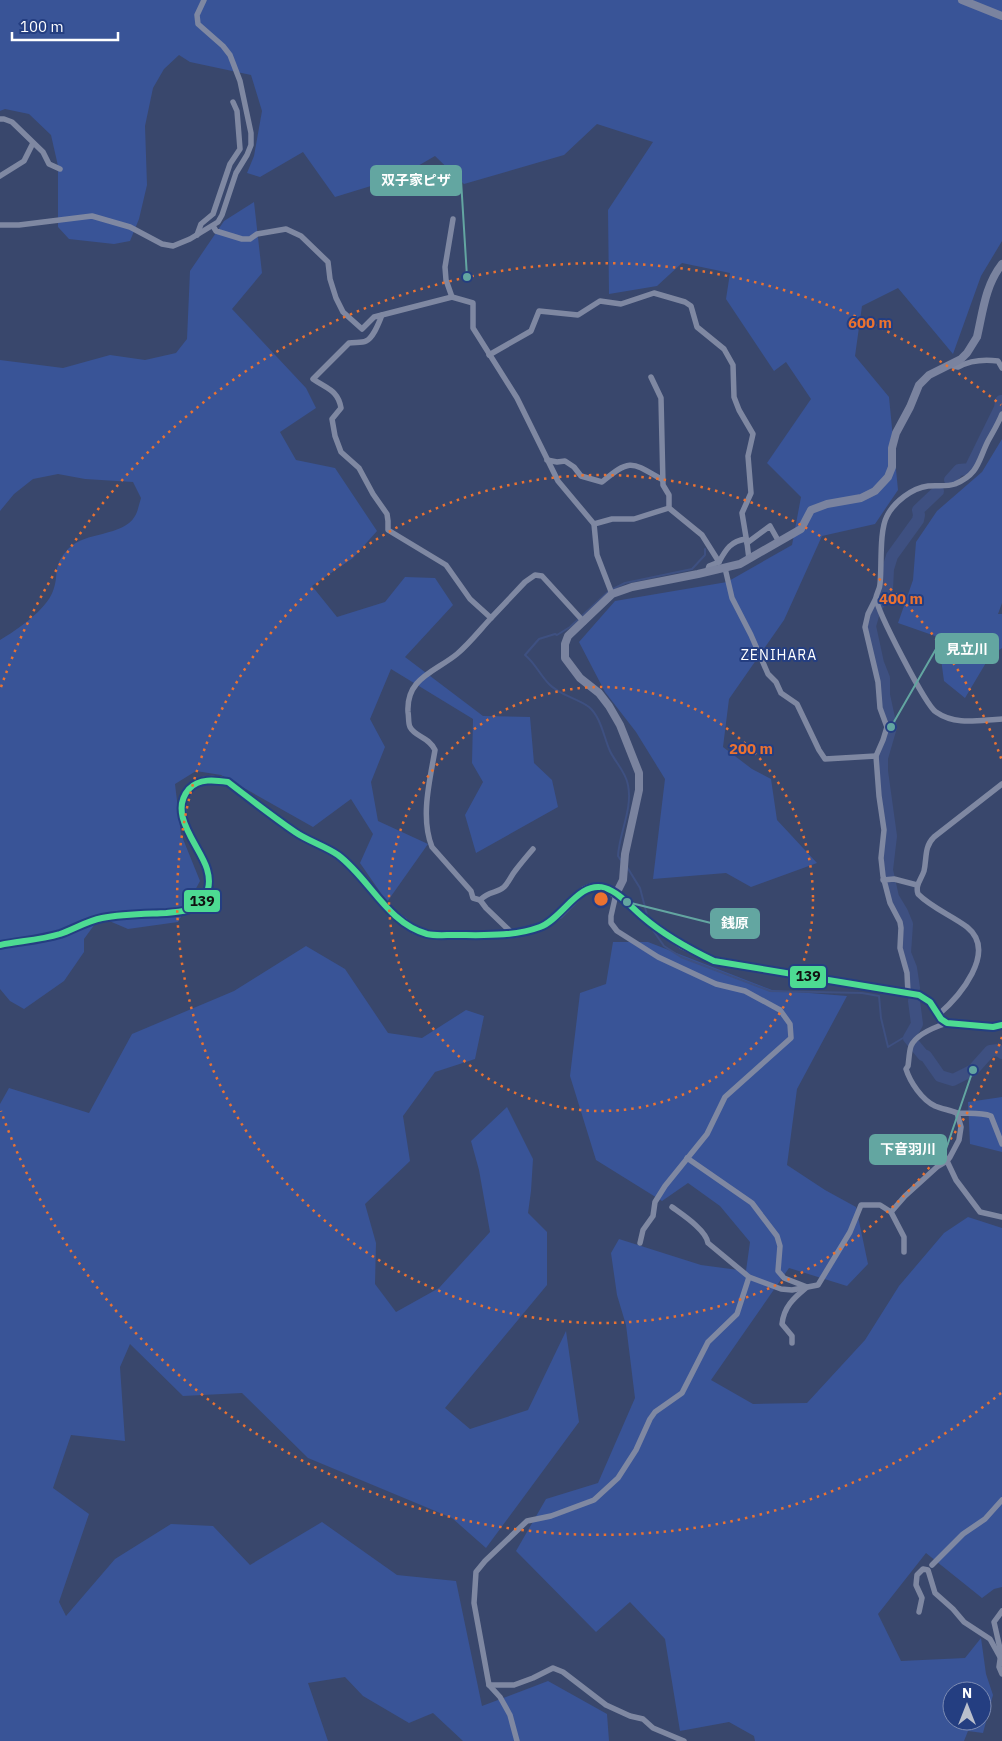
<svg xmlns="http://www.w3.org/2000/svg" width="1002" height="1741" font-family="'IBM Plex Sans','Noto Sans JP',sans-serif">
	<rect width="100%" height="100%" fill="#39476c"/>
	<g fill="#395497" fill-rule="evenodd">
		<polygon points="0,0 1002,0 1002,241 981,276 953,354 898,288 862,306 855,356 889,397 898,490 875,524 822,536 784,620 729,699 723,747 752,769 771,779 777,820 817,863 751,887 726,873 653,879 665,779 636,732 605,692 579,642 615,601 727,582 792,545 801,497 767,463 811,399 786,362 774,371 726,299 730,273 682,263 657,286 609,294 608,210 653,142 597,124 564,155 464,184 435,156 397,178 335,197 303,152 260,177 247,173 254,156 262,111 251,75 190,62 179,55 164,69 153,88 145,126 147,185 139,219 130,241 114,244 69,239 58,227 58,166 51,135 29,114 5,109 0,111"/>
		<path d="M254 202 262 273 232 309 306 388 316 408 280 432 296 460 335 468 377 531 353 558 312 586 337 617 385 602 405 577 435 578 453 605 405 657 483 716 530 717 534 763 552 780 558 807 476 853 465 815 483 782 472 763 473 719 391 669 370 719 385 747 371 782 378 821 428 844 387 902 360 863 373 834 351 799 313 827 221 775 196 771 175 784 181 834 200 881 178 922 128 929 100 917 84 939V952L64 981 24 1009 10 1001 0 989V640C17 630 46 610 53 591 60 573 51 568 68 549 85 531 123 537 135 516 138 511 139 504 141 498L133 482 85 479 58 474 33 479 14 494 0 511V360L63 368 110 355 145 360 176 353 187 339 190 271 224 221Z"/>
		<polygon points="1002,439 1002,603 998,614 1002,614 1002,648 990,656 965,698 944,681 938,637 898,623 913,580 916,542 937,511 982,472"/>
		<path d="M613 942H648L772 990 847 996 797 1089 787 1165 825 1190 856 1207 868 1264 847 1286 789 1268 711 1380 753 1404 807 1403 865 1340 899 1286 944 1233 968 1217 1002 1228V1587L994 1589 982 1598 926 1553 878 1614 901 1661 965 1658 981 1638 986 1674 993 1695 983 1733 968 1731 964 1741H755L754 1736 729 1722 680 1731 665 1639 630 1602 596 1632 516 1551 546 1499 598 1483 635 1398 626 1325 617 1295 611 1253 619 1239 701 1265 746 1271 750 1242 720 1206 688 1183 662 1201 596 1160 570 1076 580 993 606 984ZM952 1691H982V1721H952Z"/>
		<polygon points="306,946 345,969 388,1033 422,1038 466,1010 484,1016 475,1059 435,1072 403,1116 410,1161 365,1204 376,1243 375,1284 396,1312 439,1288 490,1232 479,1170 471,1141 507,1107 533,1159 531,1191 528,1213 547,1232 547,1285 445,1408 470,1429 528,1410 566,1331 579,1422 486,1548 452,1518 308,1458 242,1393 183,1396 130,1344 120,1367 125,1441 71,1435 53,1488 89,1514 59,1602 66,1616 115,1559 171,1524 213,1526 250,1565 322,1522 397,1575 456,1581 482,1706 548,1681 607,1714 609,1741 463,1741 433,1713 409,1723 363,1696 345,1677 308,1683 328,1741 0,1741 0,1104 9,1088 89,1113 132,1034 234,991"/>
		<polygon points="1002,1097 1002,1152 970,1144 968,1102"/>
	</g>
	<g fill="none" stroke-linecap="round" stroke-linejoin="round">
		<g stroke="#3e5081" stroke-width="2">
			<polyline points="613,589 625,583 692,569 705,555 705,549"/>
			<path d="M609 591 570 627 557 635 555 634 539 639 525 655C535 663 540 675 549 684 559 695 577 698 589 707 601 717 604 738 610 751 615 762 626 772 628 785 633 809 619 833 618 856L622 862"/>
			<polyline points="627,867 640,888 647,915"/>
			<polyline points="652,929 664,946 681,957 770,991 862,993 879,996 881,1018 888,1047 903,1038 909,1038"/>
		</g>
		<g stroke="#3e5081" stroke-width="12">
			<polyline points="950,480 959,470 970,469 1000,408 1001,401"/>
			<polyline points="914,988 911,968 905,953 907,924 902,912 893,897 887,870 891,836 882,771 882,758 891,727 884,695 884,678 878,663 870,626 874,612 887,590 888,569 892,556 918,520 919,515 918,510 938,491"/>
			<polyline points="914,1001 917,1024 909,1038 923,1055 926,1056 940,1076 953,1080 973,1070 990,1051 998,1050 1002,1053"/>
		</g>
		<g stroke="#7f88a2" stroke-width="5.5">
			<polyline points="0,119 4,119 12,122 43,152 49,164 60,169"/>
			<polyline points="0,176 24,161 33,143"/>
			<polyline points="0,225 19,225 92,216 130,227 162,244 173,246 190,239 218,222 222,215 236,173 247,155 251,145 251,133 240,81 230,55 223,46 198,24 197,15 204,0"/>
			<polyline points="213,226 216,231 242,239 250,239 257,234 286,229 301,236 328,262 330,279 336,298 343,312 362,329 374,317 452,297 473,303 473,328 517,398 558,481 594,524 597,555 612,594"/>
			<polyline points="197,235 201,224 213,214 230,164 240,149 237,111 233,102"/>
			<polyline points="452,297 446,280 445,267 453,219"/>
			<path d="M382 315C379 322 374 337 366 341 362 343 355 342 349 343L313 379C327 389 338 390 341 408L332 419 335 436 341 452 359 468 373 494 387 514 388 521V530L446 565 470 599 491 618 525 582 535 575 542 576 584 622"/>
			<polyline points="489,355 531,331 539,311 578,315 600,301 621,304 654,293 685,302 691,306 697,327 724,349 733,365 734,397 739,410 753,434 748,456 751,493 742,513 747,543 770,526 779,542"/>
			<path d="M949 365 958 367C971 360 983 359 998 361L1002 368"/>
			<polyline points="651,377 661,398 663,485 669,495 669,508 702,535 719,562 709,566 707,572"/>
			<path d="M1002 414C998 424 993 432 988 441 978 461 979 474 955 484 946 487 937 485 928 486 912 488 894 502 887 516 879 531 882 567 880 584 880 589 876 594 876 598 877 611 926 706 936 712 956 726 979 720 1002 719"/>
			<path d="M547 460 557 462 565 461 574 467 581 476 602 482C630 458 632 462 661 479"/>
			<polyline points="594,524 612,519 634,519 669,508"/>
			<polyline points="747,543 749,559"/>
			<path d="M719 562C726 549 731 541 746 539"/>
			<polyline points="725,568 732,598 751,635 768,674 776,682 781,693 797,704 819,750 825,759 876,756"/>
			<polyline points="876,598 868,614 865,627 878,682 880,708 887,727 883,740 876,756 879,796 884,830 881,858 883,876 890,903 900,922 901,928 900,948 907,973 908,993"/>
			<path d="M491 618C480 630 469 644 457 654 435 672 406 678 408 712 409 717 408 723 410 727 415 737 428 736 435 750 430 780 420 817 432 847L471 891 473 898 480 900 486 908 513 934"/>
			<polyline points="883,880 894,879 917,885"/>
			<polyline points="616,894 611,916 611,923 617,931 658,957 716,984 745,991 780,1010 790,1024 791,1038 725,1097 707,1134 665,1186 655,1202 653,1216 643,1230 640,1243"/>
			<path d="M480 900C490 890 496 894 504 887 509 882 511 876 515 871 521 863 527 856 533 849"/>
			<path d="M938 1015C959 997 998 952 967 927 951 915 932 908 918 894 915 885 921 880 924 871 927 858 924 847 934 837L1002 784"/>
			<path d="M957 1113C969 1114 980 1112 991 1116L1002 1144"/>
			<path d="M687 1158 752 1203 777 1236 780 1246 778 1271 784 1278 807 1287C794 1298 784 1306 782 1324L792 1336V1343"/>
			<polyline points="947,1161 956,1180 980,1212 1002,1217"/>
			<path d="M672 1207C683 1215 706 1230 708 1243L749 1277 781 1289 792 1290 818 1285 850 1232 861 1205H880L891 1212 905 1196 937 1167 947 1161 950 1157 959 1140 961 1127 957 1113C950 1110 942 1109 935 1106 922 1100 910 1082 906 1069L908 1066C909 1060 909 1052 911 1046 916 1034 935 1027 947 1023"/>
			<polyline points="891,1212 904,1237 904,1252"/>
			<polyline points="932,1565 963,1534 985,1519 1002,1500"/>
			<polyline points="1002,1611 994,1622 1001,1653 999,1667 1002,1674"/>
			<polyline points="919,1612 922,1598 916,1585 917,1575 923,1569 928,1570 935,1593 953,1609 964,1622 990,1639 1000,1657"/>
			<polyline points="489,1685 514,1685 533,1678 553,1668 563,1672 606,1705 630,1716 643,1719 653,1728 684,1741"/>
			<polyline points="517,1741 510,1715 500,1697 489,1685 474,1603 476,1572 485,1561 527,1521 551,1516 594,1500 618,1478 636,1450 650,1419 655,1412 682,1393 708,1342 737,1314 749,1277"/>
		</g>
		<g stroke="#7a839f" stroke-width="8">
			<polyline points="962,0 1002,16"/>
			<path d="M616 894 623 880 625 854 639 790V773L620 725 609 706 599 693 580 678 565 658V644L568 636 612 594 632 587 698 574 740 564 801 529 811 510 827 504 861 498 875 491 888 477 892 467V448L896 433 910 407 919 385 929 375 961 359 967 353 977 337C983 311 985 286 1002 264"/>
			<path d="M0 945C19 941 41 940 60 934 74 929 87 921 103 918 122 914 144 914 163 913 178 912 195 912 204 898 222 873 190 845 184 821 176 788 198 774 228 782L296 833 336 854 351 866 391 912 415 930 430 935H489L513 934 541 927 559 915 584 890 592 887 605 888 627 902 644 918 683 946 714 961 919 995 930 1002 941 1019 947 1023 993 1027 1002 1025"/>
		</g>
		<defs>
			<path id="bus-1" d="M0 945C20 941 40 940 60 934 74 929 87 921 102 918 123 914 145 914 166 913 180 912 196 911 204 898 210 889 210 879 207 869 200 846 167 814 189 789 199 778 215 780 228 782 250 799 272 816 295 832 308 841 325 846 338 855 370 879 387 923 427 934 435 936 445 935 454 935 482 935 513 937 540 927 562 919 579 880 605 888 619 892 632 908 643 917 665 936 689 949 714 961L919 995 930 1002 941 1019 947 1023 993 1027 1002 1025"/>
		</defs>
		<use href="#bus-1" stroke="#243e81" stroke-width="10"/>
		<use href="#bus-1" stroke="#4ddb92" stroke-width="6"/>
	</g>
	<g fill="none" stroke="#eb7230" stroke-width="2.5" stroke-dasharray="2.5 5">
		<circle cx="601" cy="899" r="212"/>
		<path d="M1002 1037A424 424 0 1 1 1002 761"/>
		<path d="M1001 1393A636 636 0 0 1 1 1111M1 687A636 636 0 0 1 1001 405"/>
	</g>
	<g text-anchor="middle" dominant-baseline="central" stroke-width="4" stroke-linejoin="round" paint-order="stroke">
		<g font-size="14" letter-spacing="1" fill="#fff" stroke="#243e81">
			<text x="779" y="655">ZENIHARA</text>
		</g>
	</g>
	<circle cx="601" cy="899" r="8" fill="#eb7230" stroke="#243e81" stroke-width="2.5"/>
	<g font-size="15" text-anchor="middle" font-weight="bold" fill="#eb7230" stroke="#243e81" stroke-width="4" stroke-linejoin="round" paint-order="stroke">
		<text x="870" y="328">600 m</text>
		<text x="901" y="604">400 m</text>
		<text x="751" y="754">200 m</text>
	</g>
	<path fill="none" stroke="#63a6a1" stroke-width="2" d="M467 277L461 180M891 727L936 649M627 902L711 923M973 1070L946 1149"/>
	<g fill="#63a6a1" stroke="#243e81" stroke-width="2">
		<circle cx="467" cy="277" r="5"/>
		<circle cx="891" cy="727" r="5"/>
		<circle cx="627" cy="902" r="5"/>
		<circle cx="973" cy="1070" r="5"/>
	</g>
	<g fill="#63a6a1" stroke="#63a6a1" stroke-width="2">
		<rect x="371" y="166" width="90" height="29" rx="5"/>
		<rect x="936" y="634" width="62" height="29" rx="5"/>
		<rect x="711" y="909" width="48" height="29" rx="5"/>
		<rect x="870" y="1135" width="76" height="29" rx="5"/>
	</g>
	<g font-size="14" text-anchor="middle" font-weight="bold" fill="#fff">
		<text x="416" y="185">双子家ピザ</text>
		<text x="967" y="654">見立川</text>
		<text x="735" y="928">銭原</text>
		<text x="908" y="1154">下音羽川</text>
	</g>
	<g stroke="#243e81" stroke-width="2">
		<rect x="183" y="889" width="38" height="24" rx="5" fill="#4ddb92"/>
		<rect x="789" y="965" width="38" height="24" rx="5" fill="#4ddb92"/>
	</g>
	<g font-size="14" text-anchor="middle" font-weight="bold" fill="#111">
		<text x="202" y="906">139</text>
		<text x="808" y="981">139</text>
	</g>
	<g transform="translate(967 1706)"><circle r="24" fill="#243e81" stroke="#7c8bb3"/>
	<path d="M0-4L9 19L0 12L-9 19Z" fill="#babfcc"/>
	<text y="-8" font-size="14" font-weight="bold" text-anchor="middle" fill="#ffffff">N</text>
	</g>
	<path d="M12 32v8h106v-8" fill="none" stroke="#ffffff" stroke-width="2.5"/>
	<text x="20" y="32" font-size="15" fill="#ffffff" stroke="#243e81" stroke-width="4" paint-order="stroke">100 m</text>
</svg>
